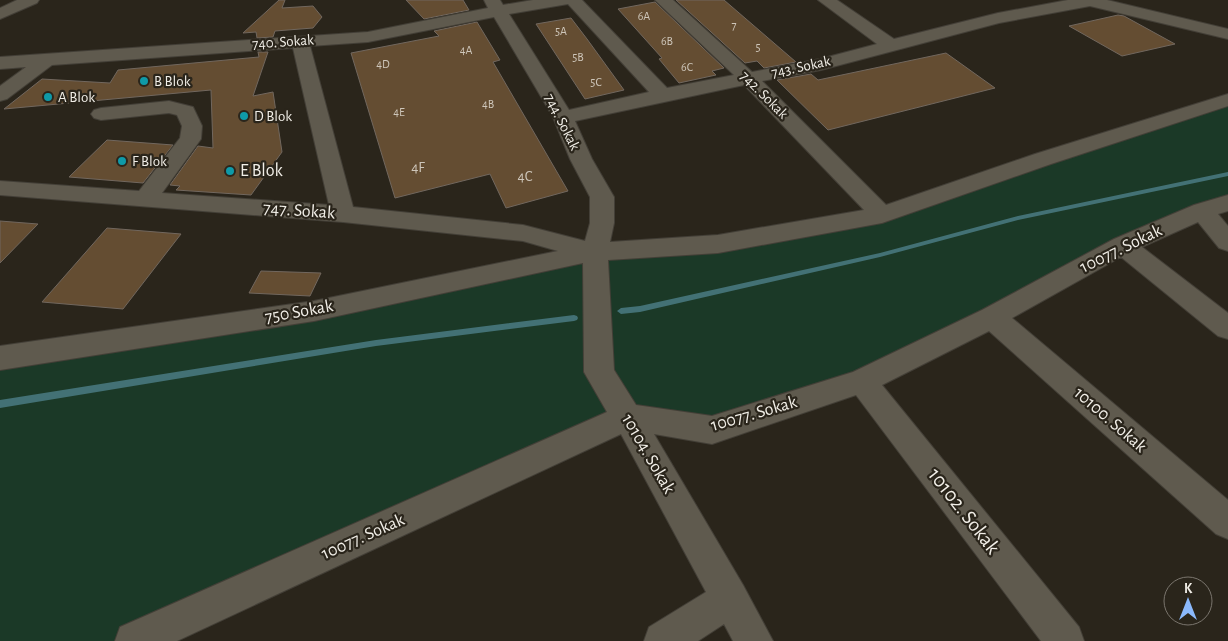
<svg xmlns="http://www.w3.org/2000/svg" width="1228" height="641" font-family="'Alegreya Sans',sans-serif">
	<rect width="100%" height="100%" fill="#2a251b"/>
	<polygon fill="#1b3927" points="1228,100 1228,203 992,317 712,430 627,417 133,641 0,641 0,358 595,252 882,215"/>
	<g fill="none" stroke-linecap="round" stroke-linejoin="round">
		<g fill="#437175" fill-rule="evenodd">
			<polygon points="1228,172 1228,176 1018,220 880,257 640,312 621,314 617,311 621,308 640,306 880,253 1018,216"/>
			<polygon points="574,315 577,316 578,318 577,320 574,321 376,346 0,408 0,400 376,340"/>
		</g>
	</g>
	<g fill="#644d32" stroke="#71675e">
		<polygon points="279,0 285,0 282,8 313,6 322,17 313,28 275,31 273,37 257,38 256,32 243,33"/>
		<polygon points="406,0 463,0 469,10 424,19"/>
		<polygon points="676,0 724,0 796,62 764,68 757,61 745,63"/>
		<polygon points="655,2 724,68 712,71 716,75 679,83 659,59 662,58 618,9"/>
		<polygon points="1118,15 1124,16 1175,44 1122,56 1069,26"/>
		<polygon points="571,18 587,39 624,90 585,99 536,24"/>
		<polygon points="477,22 500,60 493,62 568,191 506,208 490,174 395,198 351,53 439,36 434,31"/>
		<polygon points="258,52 268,52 253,96 273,92 282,152 251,195 176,190 180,186 170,185 198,146 213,148 211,90 4,109 42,79 110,83 118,70 259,57"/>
		<polygon points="946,53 995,88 828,130 777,80 811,74 818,80"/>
		<polygon points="107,140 173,145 143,183 69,177"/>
		<polygon points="0,221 38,224 0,263"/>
		<polygon points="107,228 181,234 123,309 42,302"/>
		<polygon points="261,271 321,273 310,296 249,293"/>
	</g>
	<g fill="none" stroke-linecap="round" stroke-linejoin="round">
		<defs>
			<g id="minor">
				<polygon points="17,0 39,0 37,3 0,19 0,8"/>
				<path d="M484 0H500L503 5 533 0H582L667 88 734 75 655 0H673L752 72 820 59 877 44 818 0H837L894 39 998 13 1068 0H1107L1228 29V39L1090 6 999 23 821 70 762 81 886 205 1035 154 1228 94V106L1051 164 882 223 718 253 608 260 614 370 636 405 712 416 853 372 982 310 1114 239 1194 205 1228 195V211L1218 214 1228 226V251L1219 248 1198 222 1142 247 1228 313V339L1218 336 1121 257 1012 318 1228 500V539L1216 534 989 331 882 385 1079 627 1084 641H1041L856 395 712 444 654 434 743 585 773 641H733L724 624 698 641H644L649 627 706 592 621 434 177 641H115L120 627 607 412 584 372 583 263 314 321 0 370V346L314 301 558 251 523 241 343 222 0 195V181L139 191 180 138 182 126 177 115 169 113 101 120 94 118 91 114 94 110 101 108 169 101 193 107 202 126 201 139 162 193 329 205 293 48 52 65 7 99 0 101V86L26 67 0 69V57L368 32 488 8ZM568 4 649 92 569 110 509 14ZM494 17 553 117 570 159 590 197V223L585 241 523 225 353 207 310 46 368 42ZM744 85 864 210 718 235 610 242 614 223V197L592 159 575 121Z"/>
			</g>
		</defs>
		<use href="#minor" stroke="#433f37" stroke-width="2"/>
		<use href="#minor" fill="#5f5a4e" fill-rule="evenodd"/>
	</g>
	<g fill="#0f9aa8" stroke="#2a251b" stroke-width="2">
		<circle cx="144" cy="81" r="5"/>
		<circle cx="48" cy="97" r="5"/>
		<circle cx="244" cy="116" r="5"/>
		<circle cx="122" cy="161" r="5"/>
		<circle cx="230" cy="171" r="5"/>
	</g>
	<g text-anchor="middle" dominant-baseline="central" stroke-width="4.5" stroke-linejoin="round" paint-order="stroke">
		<g font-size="12" fill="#cec6ba">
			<text x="644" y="16">6A</text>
			<text x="734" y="25">7</text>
			<text x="561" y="31">5A</text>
			<text x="667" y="41">6B</text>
			<text x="758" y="47">5</text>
			<text x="466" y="50">4A</text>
			<text x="578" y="57">5B</text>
			<text x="383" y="64">4D</text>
			<text x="687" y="67">6C</text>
			<text x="596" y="82">5C</text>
			<text x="488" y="104">4B</text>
			<text x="399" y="112">4E</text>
		</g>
		<g font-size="15" fill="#f1eee7" stroke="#2a251b">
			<text transform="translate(283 42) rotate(-4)">740. Sokak</text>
			<text transform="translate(801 67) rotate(-12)">743. Sokak</text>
			<text transform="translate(764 95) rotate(45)">742. Sokak</text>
			<text transform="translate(562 122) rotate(63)">744. Sokak</text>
		</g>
		<g font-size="15" fill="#f1eee7" stroke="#2a251b" text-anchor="start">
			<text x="154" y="81">B Blok</text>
			<text x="58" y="97">A Blok</text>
			<text x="254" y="116">D Blok</text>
			<text x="132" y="161">F Blok</text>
		</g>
		<g font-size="15" fill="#cec6ba">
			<text x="418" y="167">4F</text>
			<text x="525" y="176">4C</text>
		</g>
		<g font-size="18" fill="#f1eee7" stroke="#2a251b" text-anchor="start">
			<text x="240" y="171">E Blok</text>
		</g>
		<g font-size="18" fill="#f1eee7" stroke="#2a251b">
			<text transform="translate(299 211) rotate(4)">747. Sokak</text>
			<text transform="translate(1121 249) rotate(-26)">10077. Sokak</text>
			<text transform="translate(299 312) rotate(-10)">750 Sokak</text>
			<text transform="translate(754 414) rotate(-16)">10077. Sokak</text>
			<text transform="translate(1110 420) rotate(41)">10100. Sokak</text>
			<text transform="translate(648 454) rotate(60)">10104. Sokak</text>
			<text transform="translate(363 537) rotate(-24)">10077. Sokak</text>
		</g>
		<g font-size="21" fill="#f1eee7" stroke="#2a251b">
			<text transform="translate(964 511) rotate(52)">10102. Sokak</text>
		</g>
	</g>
	<g transform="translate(1188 601)"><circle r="24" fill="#2a251b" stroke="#7a756d"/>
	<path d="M0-4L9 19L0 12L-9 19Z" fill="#8bb9fc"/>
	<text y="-8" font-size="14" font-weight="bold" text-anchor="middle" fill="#f1eee7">K</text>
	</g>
</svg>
